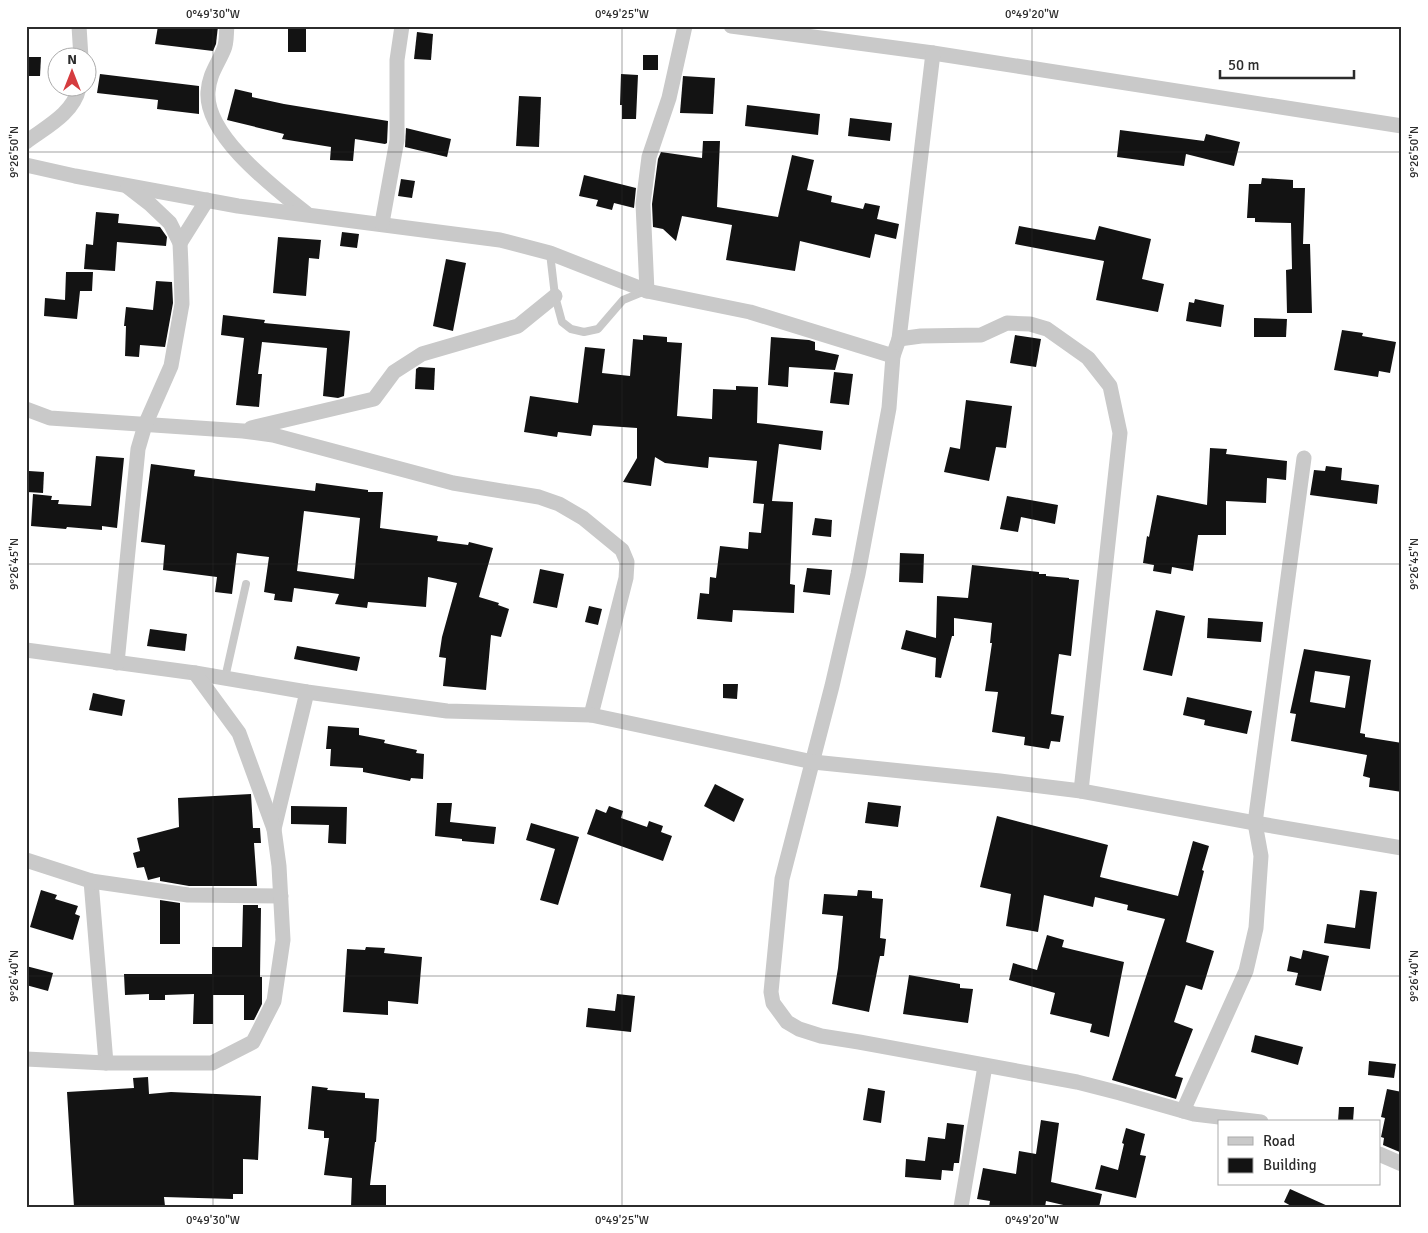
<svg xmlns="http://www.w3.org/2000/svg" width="1428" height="1233" font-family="Signika,sans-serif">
	<rect width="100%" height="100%" fill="#fff"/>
	<g fill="#131313" fill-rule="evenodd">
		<polygon points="158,26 218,26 216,44 213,51 155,44"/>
		<rect x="288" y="26" width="18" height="26"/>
		<polygon points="417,32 433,34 431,60 414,59"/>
		<rect x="643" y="55" width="15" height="15"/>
		<polygon points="26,57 41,57 40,76 26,76"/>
		<polygon points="100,74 199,86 199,114 157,109 158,100 97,93"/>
		<polygon points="621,74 638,75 636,119 622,119 622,105 620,105"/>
		<polygon points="683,76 715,78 713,114 680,113"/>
		<polygon points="235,89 252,93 252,97 284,104 388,121 387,143 385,144 355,139 353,161 330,160 331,147 282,139 284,134 227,120"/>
		<polygon points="519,96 541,97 539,147 516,146"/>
		<polygon points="747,105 820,114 818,135 745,126"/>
		<polygon points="850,118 892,123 890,141 848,136"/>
		<polygon points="406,128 451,139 447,157 405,147"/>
		<polygon points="1120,130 1204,141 1206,134 1240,142 1234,166 1186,154 1184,166 1117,157"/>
		<polygon points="703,141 720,141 717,207 778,217 792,155 814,160 807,190 832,196 831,202 863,209 865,203 880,206 877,219 899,224 896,239 875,234 870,258 800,241 795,271 726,260 732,225 682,216 676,241 663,229 653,227 652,204 658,159 661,152 702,158"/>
		<polygon points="584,175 636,188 634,208 614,203 612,210 596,206 598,200 579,196"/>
		<polygon points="1262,178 1293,180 1293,188 1305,188 1303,244 1310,244 1312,313 1287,313 1286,270 1292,269 1291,223 1255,222 1255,218 1247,218 1249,184 1261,184"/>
		<polygon points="401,179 415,181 412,198 398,196"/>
		<polygon points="96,212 119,214 118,223 160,227 167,237 166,246 117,242 115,271 84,269 86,244 93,245"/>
		<polygon points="1019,226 1095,240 1099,226 1151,239 1142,279 1164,284 1158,312 1096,300 1104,261 1015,244"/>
		<polygon points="342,232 359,234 357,248 340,246"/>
		<polygon points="278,237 321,240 319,259 309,258 306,296 273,293"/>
		<polygon points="446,259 466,263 453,331 433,326"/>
		<polygon points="66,272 93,272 92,291 80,291 77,319 44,316 45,298 65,300"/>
		<polygon points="156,281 172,282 173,303 165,347 140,345 139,357 125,356 126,326 124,326 126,307 153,310"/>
		<polygon points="1195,299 1224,305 1221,327 1186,321 1189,302 1194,303"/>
		<polygon points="223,315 265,320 264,323 350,331 344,396 338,398 323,396 327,348 262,342 258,374 262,374 259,407 236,405 244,338 221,335"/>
		<polygon points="1254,318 1287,319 1286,337 1254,337"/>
		<polygon points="1342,330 1363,333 1362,336 1396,342 1390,373 1379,371 1378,377 1334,370"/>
		<polygon points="643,335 667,337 667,342 682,343 677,416 712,419 713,389 736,390 736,386 758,387 757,423 823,431 821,450 779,444 772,501 793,502 790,584 795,585 794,613 733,610 732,622 697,619 700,593 709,594 710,577 716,578 720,546 748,549 749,532 761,533 764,504 753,503 757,461 709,457 708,468 665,463 655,457 651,486 623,482 637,458 637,428 593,425 591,436 558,432 557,437 524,432 530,396 578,403 585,347 605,349 602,373 630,376 633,339 643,340"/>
		<polygon points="1015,335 1041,339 1036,367 1010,363"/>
		<polygon points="771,337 809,340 815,342 815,350 839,355 835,370 789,367 788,387 768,385"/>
		<polygon points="419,367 435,368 434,390 415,389 416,369"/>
		<polygon points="834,372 853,374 849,405 830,403"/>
		<polygon points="966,400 1012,406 1006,448 996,447 989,481 944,472 950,447 960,449"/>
		<polygon points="1210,448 1227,449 1226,454 1287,461 1286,480 1267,478 1266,503 1226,501 1226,535 1198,535 1193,571 1172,567 1171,574 1153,571 1154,565 1143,563 1147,536 1149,537 1157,495 1207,505"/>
		<polygon points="96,456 124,458 117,528 102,526 102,530 67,527 66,529 31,526 33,494 52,496 51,500 59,500 58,504 91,506"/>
		<path d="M151 464 195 470 194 476 315 491 316 483 368 490V492H383L380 528 438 536 437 541 468 545 469 542 493 548 479 597 499 603 498 605 509 609 501 637 491 635 486 690 443 686 446 658 439 657 442 637 457 583 428 577 426 607 368 602 367 608 335 604 339 594 294 588 292 602 274 600 275 594 264 592 269 557 237 553 232 594 215 592 217 577 163 570 165 545 141 542ZM304 511 360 518 354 579 297 571Z"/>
		<polygon points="1326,466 1342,468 1341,480 1379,485 1377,504 1310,495 1314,470 1325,471"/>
		<polygon points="29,471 44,472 43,493 27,492"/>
		<polygon points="1007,496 1058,505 1055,524 1021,517 1018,532 1000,529"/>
		<polygon points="815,518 832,520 831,537 812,535"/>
		<polygon points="900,553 924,554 923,583 899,582"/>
		<polygon points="972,565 1039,572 1039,574 1046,574 1046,576 1069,578 1069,579 1079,580 1071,656 1059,654 1051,714 1064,716 1060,742 1051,741 1049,749 1024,745 1025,737 992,732 998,692 985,691 992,643 990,643 992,623 954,618 954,636 952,636 941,678 935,677 936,658 901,649 906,630 936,638 937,596 968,598"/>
		<polygon points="807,568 832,570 830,595 803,592"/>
		<polygon points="540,569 564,574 557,608 533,603"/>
		<polygon points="589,606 602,609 598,625 585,622"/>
		<polygon points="1156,610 1185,616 1172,676 1143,670"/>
		<polygon points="1208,618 1263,622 1261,642 1207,638"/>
		<polygon points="150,629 187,634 185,651 147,646"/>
		<polygon points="297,646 360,657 357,671 294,659"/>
		<path d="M1304 649 1371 660 1360 733 1365 734V737L1402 743V792L1369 787 1370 778 1363 776 1367 755 1291 741 1296 714 1290 713ZM1315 671 1350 676 1345 708 1310 702Z"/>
		<polygon points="723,684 738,684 737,699 723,698"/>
		<polygon points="93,693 125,700 122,716 89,710"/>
		<polygon points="1187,697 1252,711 1247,734 1204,725 1205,720 1183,715"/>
		<polygon points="328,726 359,728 359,735 385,740 384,743 417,750 416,753 424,754 423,779 411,778 410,781 363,772 363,768 330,766 331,749 326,749"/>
		<polygon points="715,784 744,799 734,822 704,806"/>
		<polygon points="251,794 253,828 260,828 261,843 254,843 257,886 189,886 160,881 160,877 148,880 144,867 137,868 133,853 140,851 137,838 179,827 178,798"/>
		<polygon points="868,802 901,806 898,827 865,823"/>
		<polygon points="437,803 452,803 450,822 496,827 494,844 462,841 462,839 435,836"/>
		<polygon points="291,806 347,807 346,844 328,843 329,825 291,824"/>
		<polygon points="609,806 623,811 621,818 647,827 649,821 663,826 661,832 672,836 663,861 587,834 596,809 606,813"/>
		<polygon points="997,816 1108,845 1100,877 1178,896 1193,841 1209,846 1202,870 1204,871 1186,942 1214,951 1202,990 1186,985 1174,1022 1193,1029 1175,1076 1183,1078 1176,1099 1112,1080 1165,919 1127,910 1128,905 1095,897 1093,907 1044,895 1038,932 1006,926 1011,894 980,887"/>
		<polygon points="531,823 579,837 558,905 540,900 555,849 526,840"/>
		<polygon points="41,890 57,895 55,899 78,906 75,914 80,916 73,940 30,927"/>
		<polygon points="858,890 872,891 872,898 883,899 880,938 886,939 884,956 880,956 869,1012 832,1004 838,968 843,916 822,914 824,894 857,896"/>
		<polygon points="1360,890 1377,892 1370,949 1324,943 1327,924 1355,928"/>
		<polygon points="160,900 180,903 180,944 160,944"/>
		<polygon points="243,905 258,905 258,908 261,908 260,977 262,977 262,1004 254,1020 244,1020 244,995 213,995 213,1024 193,1024 194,994 165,995 165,1000 149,1000 149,994 125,995 124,974 212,974 212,947 242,947"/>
		<polygon points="1047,935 1064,940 1062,947 1124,962 1109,1037 1090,1032 1092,1024 1050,1014 1055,993 1009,980 1013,963 1037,970"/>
		<polygon points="366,947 385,948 384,953 422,957 418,1004 388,1001 388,1015 343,1012 347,949 365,950"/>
		<polygon points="1303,950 1329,956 1321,991 1295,985 1298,973 1287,971 1290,956 1301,959"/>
		<polygon points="26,966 53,973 48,991 26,985"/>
		<polygon points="909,975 960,984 960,988 973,989 968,1023 903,1014"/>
		<polygon points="617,994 635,996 631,1032 586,1027 588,1008 615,1011"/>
		<polygon points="1255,1035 1303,1047 1298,1065 1251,1052"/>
		<polygon points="1369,1061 1396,1064 1394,1078 1368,1075"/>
		<polygon points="148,1077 149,1094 171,1092 261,1096 258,1160 243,1159 243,1194 233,1194 233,1199 164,1197 165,1206 74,1207 67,1092 134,1088 133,1078"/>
		<polygon points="312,1086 328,1088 327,1090 365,1093 365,1098 379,1099 376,1142 375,1142 370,1185 386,1185 386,1207 351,1207 352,1178 324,1175 329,1138 324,1138 324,1131 308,1129"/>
		<polygon points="868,1088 885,1091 881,1123 863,1120"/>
		<polygon points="1387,1089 1402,1092 1402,1153 1383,1145 1384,1138 1381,1137 1385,1118 1381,1117"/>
		<polygon points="1339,1107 1354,1107 1353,1122 1338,1122"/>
		<polygon points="1041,1120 1059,1123 1051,1182 1102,1194 1099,1207 1072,1207 1046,1201 1045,1207 989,1207 990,1201 977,1199 983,1168 1016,1174 1019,1151 1036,1154"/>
		<polygon points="947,1123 964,1125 959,1163 954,1163 953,1171 942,1170 941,1180 905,1177 906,1159 925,1161 928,1137 945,1139"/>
		<polygon points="1126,1128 1145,1134 1140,1155 1146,1156 1136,1198 1095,1189 1101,1165 1118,1170 1124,1144 1122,1143"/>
		<polygon points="1290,1189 1330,1207 1293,1207 1284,1202"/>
	</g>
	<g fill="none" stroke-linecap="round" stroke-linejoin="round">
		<g stroke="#c9c9c9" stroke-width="8">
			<polyline points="550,253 555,296 562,322 571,329 584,332 598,329 623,300 645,291"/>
			<polyline points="225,678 246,584"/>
		</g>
		<g stroke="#c9c9c9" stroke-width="15">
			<polyline points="79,26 81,58"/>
			<path d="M227 26C226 33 227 42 224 49 218 64 209 74 208 92 205 136 275 188 307 214"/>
			<polyline points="731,26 933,53 1402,126"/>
			<path d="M933 53C921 148 911 244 899 339L893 356 889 408 858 574 832 686 782 879 771 992 773 1003 787 1022 799 1029 821 1036 859 1042 1077 1082 1120 1093 1194 1114 1261 1122"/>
			<path d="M26 142C46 127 73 114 79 88"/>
			<polyline points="26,165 75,176 238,206 500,240 550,253 647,291 750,312 893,356"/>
			<polyline points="382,223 397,140 397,60 402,26"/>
			<polyline points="180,243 207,200"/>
			<polyline points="647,291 643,204 649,157 669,98 685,26"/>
			<polyline points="899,339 921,336 981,335 1007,323 1030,324 1047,329 1088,358 1110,386 1120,433 1081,791"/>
			<polyline points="26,409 50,418 243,431 273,435 453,483 539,497 559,504 583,518 622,550 627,562 626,578 591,715"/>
			<polyline points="251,428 374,399 394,372 422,354 518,326 555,296"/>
			<polyline points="26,650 195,673 307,692 447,711 591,715 813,762 1000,781 1081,791 1255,823 1402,848"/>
			<polyline points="117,663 138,449 145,425 171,366 182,304 181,266 180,243 170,223 150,204 128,187"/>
			<polyline points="274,829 307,692"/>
			<polyline points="26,860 91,881 106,1063"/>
			<polyline points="91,881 188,895 281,896"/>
			<polyline points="26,1059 106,1063 212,1063 253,1042 274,1001 283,940 279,866 274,829 239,733 195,673"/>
			<polyline points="1183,1111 1246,971 1256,928 1261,856 1255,823 1304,458"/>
			<polyline points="1379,1154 1402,1164"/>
			<polyline points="961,1207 985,1066"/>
		</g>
	</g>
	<path fill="none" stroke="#2c2c2c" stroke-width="1" stroke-opacity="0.45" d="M213 26V1207M622 26V1207M1032 26V1207M26 152H1402M26 564H1402M26 976H1402"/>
	<rect width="1428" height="1233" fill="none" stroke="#ffffff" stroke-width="55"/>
	<rect x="1218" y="1120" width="162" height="65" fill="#ffffff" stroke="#ababab"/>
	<rect x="1228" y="1137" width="25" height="8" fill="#c9c9c9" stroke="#ababab"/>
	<text x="1263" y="1146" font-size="15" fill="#2c2c2c">Road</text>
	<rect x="1228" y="1158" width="25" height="15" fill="#131313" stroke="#ababab"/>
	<text x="1263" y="1170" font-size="15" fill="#2c2c2c">Building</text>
	<g transform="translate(72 72)"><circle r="24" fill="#ffffff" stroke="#ababab"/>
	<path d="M0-4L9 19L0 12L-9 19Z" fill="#d53c3f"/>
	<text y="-8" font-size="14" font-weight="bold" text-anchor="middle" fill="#2c2c2c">N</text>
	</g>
	<path d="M1220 70v8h134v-8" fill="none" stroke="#2c2c2c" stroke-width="2.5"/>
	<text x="1228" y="70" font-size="15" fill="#2c2c2c" stroke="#ffffff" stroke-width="4" paint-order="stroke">50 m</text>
	<rect x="28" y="28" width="1372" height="1178" fill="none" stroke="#2c2c2c" stroke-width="2"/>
	<g font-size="12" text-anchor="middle" fill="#2c2c2c">
		<text x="213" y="18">0°49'30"W</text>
		<text x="622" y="18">0°49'25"W</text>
		<text x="1032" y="18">0°49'20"W</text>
		<text transform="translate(14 152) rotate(-90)" y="4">9°26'50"N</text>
		<text transform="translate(1414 152) rotate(-90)" y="4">9°26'50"N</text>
		<text transform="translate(14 564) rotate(-90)" y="4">9°26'45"N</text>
		<text transform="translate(1414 564) rotate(-90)" y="4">9°26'45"N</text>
		<text transform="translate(14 976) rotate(-90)" y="4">9°26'40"N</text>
		<text transform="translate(1414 976) rotate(-90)" y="4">9°26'40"N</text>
		<text x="213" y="1224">0°49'30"W</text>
		<text x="622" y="1224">0°49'25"W</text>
		<text x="1032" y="1224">0°49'20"W</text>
	</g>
</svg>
